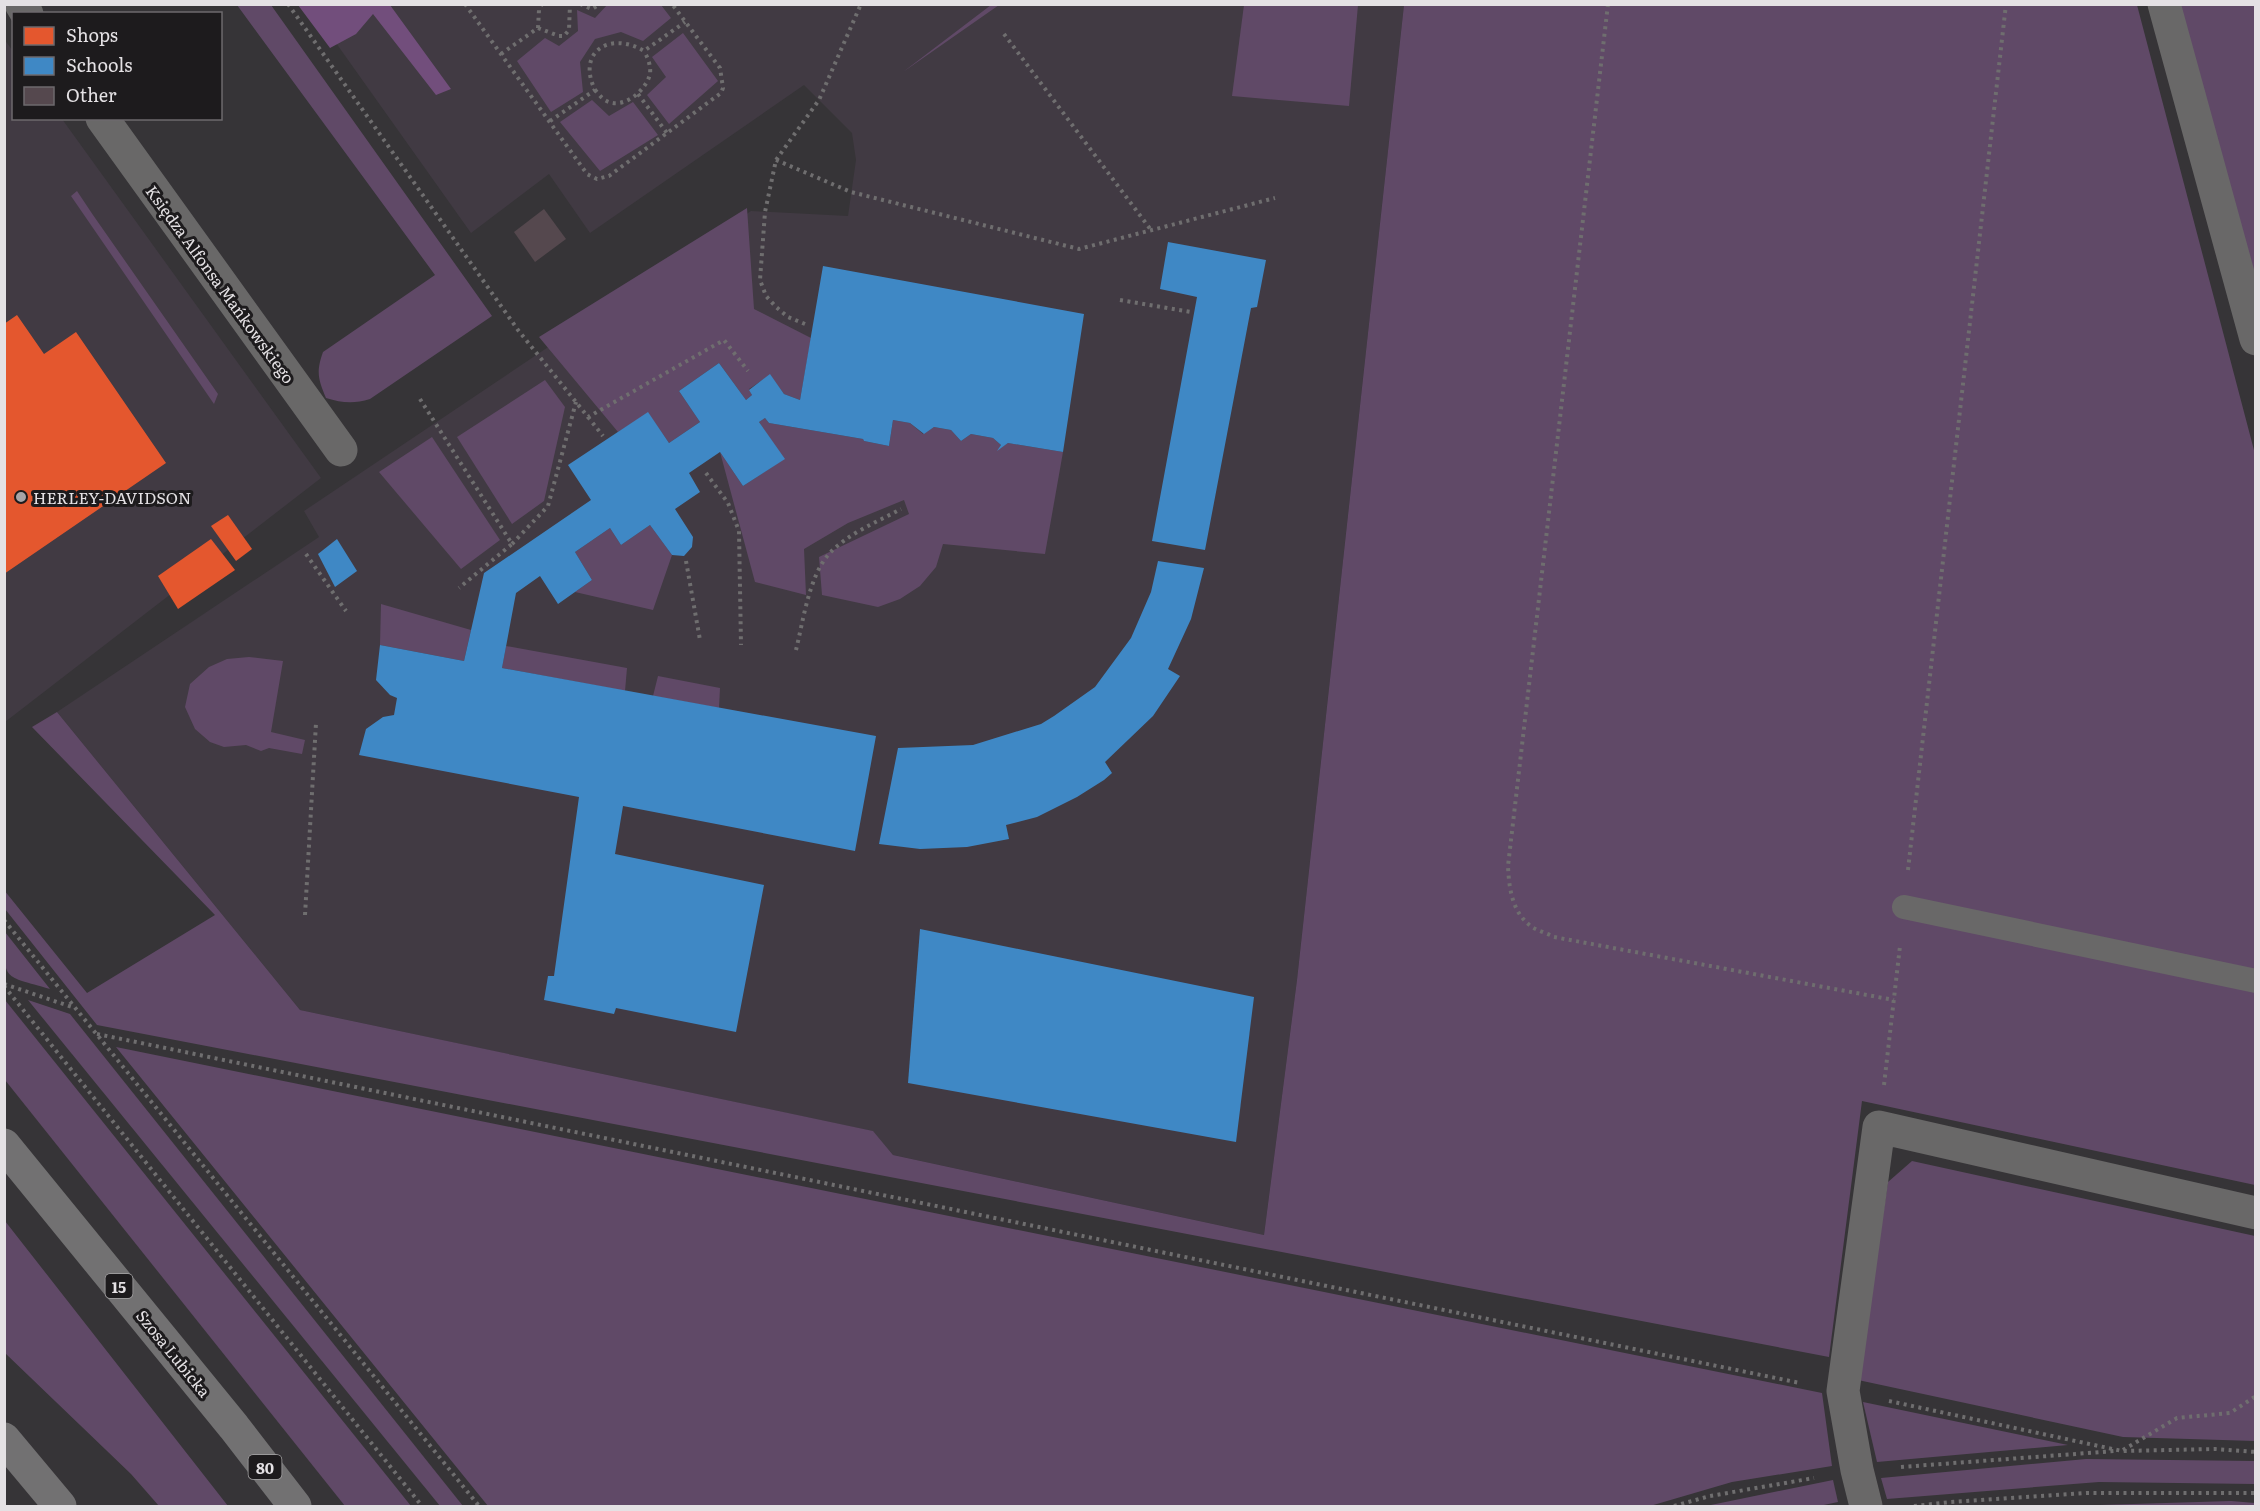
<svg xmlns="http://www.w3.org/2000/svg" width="2260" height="1511" font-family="Literata,serif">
	<rect width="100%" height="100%" fill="#363437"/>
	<g fill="#413a43">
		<polygon points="309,5 1404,5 1297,980 1264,1235 893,1155 872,1131 300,1010 57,712 319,537 304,511 751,211 848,216 856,160 852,133 804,85 590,233 549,174 471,233"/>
		<polygon points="4,39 13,51 14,118 62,119 321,478 5,722"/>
	</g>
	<g fill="#604967">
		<polygon points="608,4 661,5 671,18 643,41 621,32 595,39 580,62 583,92 551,112 517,61 545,38 559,46 578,31 577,10 595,18"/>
		<polygon points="991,4 999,5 903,72 991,5"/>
		<path d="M237 5H271L492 316 370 399C354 404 342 403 326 398 318 379 316 372 323 352L435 275Z"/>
		<polygon points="1244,5 1358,5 1349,106 1232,96"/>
		<polygon points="1404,5 2137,5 2255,454 2255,1185 1862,1101 1829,1357 97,1025 5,909 4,890 87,993 215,915 32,727 57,712 300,1010 873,1131 893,1155 1264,1235 1297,980"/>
		<polygon points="2178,5 2255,5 2255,281"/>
		<polygon points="683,33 718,81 669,124 647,95 666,77 652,57"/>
		<polygon points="592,100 609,116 633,102 658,135 600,171 560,122"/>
		<polygon points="77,191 93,215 218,394 214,404 71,196"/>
		<polygon points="747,208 754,309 811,338 800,400 784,394 770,375 749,389 752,395 746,400 719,363 679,391 700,422 669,443 648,413 618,432 539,337"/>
		<polygon points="545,380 565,407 544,501 512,524 457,437"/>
		<polygon points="765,418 769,423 863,439 864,441 889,446 893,420 910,423 923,434 934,427 951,430 961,441 971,434 993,438 1001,445 999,449 1008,443 1063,452 1045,554 943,544 936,567 920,586 900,599 878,607 822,595 819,557 909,514 904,500 848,523 804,549 806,595 755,582 720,452 743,486 784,459 759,422"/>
		<polygon points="432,437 500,540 461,569 379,472"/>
		<polygon points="650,525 672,555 653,610 575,592 592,580 575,552 610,528 621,545"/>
		<polygon points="381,604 471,630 464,661 380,645"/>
		<polygon points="506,646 627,668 625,691 502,668"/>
		<polygon points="249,657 283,661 271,732 305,740 302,754 269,748 261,751 246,745 224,747 210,742 195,729 185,707 190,684 209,667 227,659"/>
		<polygon points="658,676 720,688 719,708 653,696"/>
		<path d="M4 932H5L50 989C3 975 4 982 4 932Z"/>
		<polygon points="5,1000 411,1506 345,1506 5,1080"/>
		<polygon points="28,1000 70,1014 463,1506 440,1506"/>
		<polygon points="116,1047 1822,1393 1832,1466 1732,1482 1650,1506 488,1506"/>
		<polygon points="1912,1161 2255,1236 2255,1441 2123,1437 1858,1380 1888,1182"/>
		<polygon points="5,1221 228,1506 159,1506 131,1474 5,1353"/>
		<polygon points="1863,1402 2068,1445 1877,1462"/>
		<polygon points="2086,1459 2255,1461 2255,1484 2099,1482 1887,1499 1881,1478"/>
		<polygon points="1833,1480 1838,1502 1819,1506 1706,1506"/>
		<polygon points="2231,1501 2255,1503 2255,1506 2067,1506"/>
	</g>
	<polygon fill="#724e7c" points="298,5 390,5 451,89 436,95 373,14 356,34 330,48"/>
	<g fill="#e4572e">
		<polygon points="17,315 44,354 76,332 166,463 4,574 4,324"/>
		<polygon points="228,515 252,549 236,561 211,526"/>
		<polygon points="211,539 235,570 178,609 158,576"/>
	</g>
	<g fill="#3f88c5">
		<polygon points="1168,242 1266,260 1257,307 1251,308 1205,550 1152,541 1197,297 1160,289"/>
		<polygon points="823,266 1084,314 1063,452 1008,443 997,451 1001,445 993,438 971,434 961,441 951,430 934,427 924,434 910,423 893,420 889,446 864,441 863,439 769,423 765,418 759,422 785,459 743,486 720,452 689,473 700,492 675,509 693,537 692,547 684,556 672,555 650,525 621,545 610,528 575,552 592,580 558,604 540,576 516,593 502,668 876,736 855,851 623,806 615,854 764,885 736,1032 616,1008 614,1014 544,1000 548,976 554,976 579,797 359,755 366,729 383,717 394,715 397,698 390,695 376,680 380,645 464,661 484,573 591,500 568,465 648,412 669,443 700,422 679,391 719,363 746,400 752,395 749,390 770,374 784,394 800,400"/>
		<polygon points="337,539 357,571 335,587 318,554"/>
		<polygon points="1158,561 1204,568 1191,619 1168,669 1180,676 1153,716 1105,762 1112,773 1104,780 1077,797 1037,817 1006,825 1009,839 967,847 920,849 879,844 898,748 973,745 1041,724 1054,716 1095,687 1131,638 1151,592"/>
		<polygon points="920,929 1254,997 1236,1142 908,1083"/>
	</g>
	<polygon fill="#55484e" points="544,209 566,239 535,262 514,232"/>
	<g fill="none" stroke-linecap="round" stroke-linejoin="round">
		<g stroke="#6f6e6f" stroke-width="4" stroke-dasharray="3 4.5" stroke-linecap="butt">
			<polyline points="288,4 518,330 588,417 724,340 748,371"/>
			<polyline points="465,4 587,174 597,179 609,176 721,93 723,88 720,68 672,4"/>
			<polyline points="580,4 592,9 600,4"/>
			<path d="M1608 4 1508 866C1509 888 1512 913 1532 927 1538 931 1547 933 1554 937L1894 1000"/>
			<polyline points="538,28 559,36 564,36 569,30 570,4"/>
			<polyline points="1004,34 1151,230"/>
			<polyline points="501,54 538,28 539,10 542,4"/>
			<path d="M595 90C598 93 601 98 605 100 622 111 646 91 650 74 651 66 648 58 644 51"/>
			<polyline points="638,94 667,133"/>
			<path d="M550 121 595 90C576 51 611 31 644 51L685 22"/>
			<polyline points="776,160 851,192 1079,249 1275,198"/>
			<polyline points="1120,300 1191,312"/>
			<polyline points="805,324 788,317 776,307 766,296 760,280 765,212 776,160 819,100 861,4"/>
			<polyline points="420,399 512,544 459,588"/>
			<polyline points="588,417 603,436"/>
			<polyline points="706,473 728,503 739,531 741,645"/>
			<polyline points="512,544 548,506 576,402"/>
			<polyline points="306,554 346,611"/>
			<polyline points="686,561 700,640"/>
			<path d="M796 650C803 622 809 576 829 554 847 534 877 522 901 509"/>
			<polyline points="1908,870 2006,4"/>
			<polyline points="305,915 316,723"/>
			<polyline points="4,920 479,1506"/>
			<polyline points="4,984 75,1008"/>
			<polyline points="4,986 422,1506"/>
			<polyline points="97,1034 1800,1383"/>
			<polyline points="1884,1085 1900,946"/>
			<polyline points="1889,1401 2122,1451 2215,1449 2256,1452"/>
			<polyline points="2123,1450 2177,1418 2230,1413 2256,1396"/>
			<polyline points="1901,1467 2115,1451"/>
			<polyline points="1674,1506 1710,1496 1814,1478"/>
			<polyline points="1914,1506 1951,1502 2086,1493 2256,1493"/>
		</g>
		<polyline stroke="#696868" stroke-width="24" points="1904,907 2256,981"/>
		<g stroke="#696868" stroke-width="33">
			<polyline points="21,4 27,14"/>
			<polyline points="2164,4 2256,339"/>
			<polyline points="102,118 341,450"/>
			<polyline points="1866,1506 1857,1470 1843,1391 1879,1127 2256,1213"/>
		</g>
		<g stroke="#727172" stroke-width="33">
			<polyline points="4,1145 234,1427 295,1506"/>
			<polyline points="4,1439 60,1506"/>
		</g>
	</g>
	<circle fill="#a7a4a7" stroke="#1d1b1d" stroke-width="2" cx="21" cy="497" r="6"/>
	<g text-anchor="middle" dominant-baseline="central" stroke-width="6" stroke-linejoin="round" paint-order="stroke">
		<g fill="#1d1b1d" stroke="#a8a6a8" stroke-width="1.5">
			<rect x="105.5" y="1274" width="27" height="24" rx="4.5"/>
			<rect x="248.5" y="1455" width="33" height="24" rx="4.5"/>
		</g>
		<g font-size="15" font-weight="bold" fill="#e4e1e4">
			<text x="119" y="1286">15</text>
			<text x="265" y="1467">80</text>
		</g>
		<g font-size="16" fill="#e4e1e4" stroke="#1d1b1d">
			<text transform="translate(221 284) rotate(54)">Księdza Alfonsa Mańkowskiego</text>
			<text transform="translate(174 1353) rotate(51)">Szosa Lubicka</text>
		</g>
		<g font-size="16" fill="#e4e1e4" stroke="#1d1b1d" text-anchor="start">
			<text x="33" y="497">HERLEY-DAVIDSON</text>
		</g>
	</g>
	<rect width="2260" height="1511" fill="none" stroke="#e4e1e4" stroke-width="12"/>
	<rect x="12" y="12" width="210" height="108" fill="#1d1b1d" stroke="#6d6a6d" stroke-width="1.5"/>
	<rect x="24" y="27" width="30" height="18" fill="#e4572e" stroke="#6d6a6d" stroke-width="1.5"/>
	<text x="66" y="42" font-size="18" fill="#e4e1e4">Shops</text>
	<rect x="24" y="57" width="30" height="18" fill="#3f88c5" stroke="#6d6a6d" stroke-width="1.5"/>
	<text x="66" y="72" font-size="18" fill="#e4e1e4">Schools</text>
	<rect x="24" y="87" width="30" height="18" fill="#55484e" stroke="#6d6a6d" stroke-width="1.5"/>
	<text x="66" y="102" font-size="18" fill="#e4e1e4">Other</text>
</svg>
